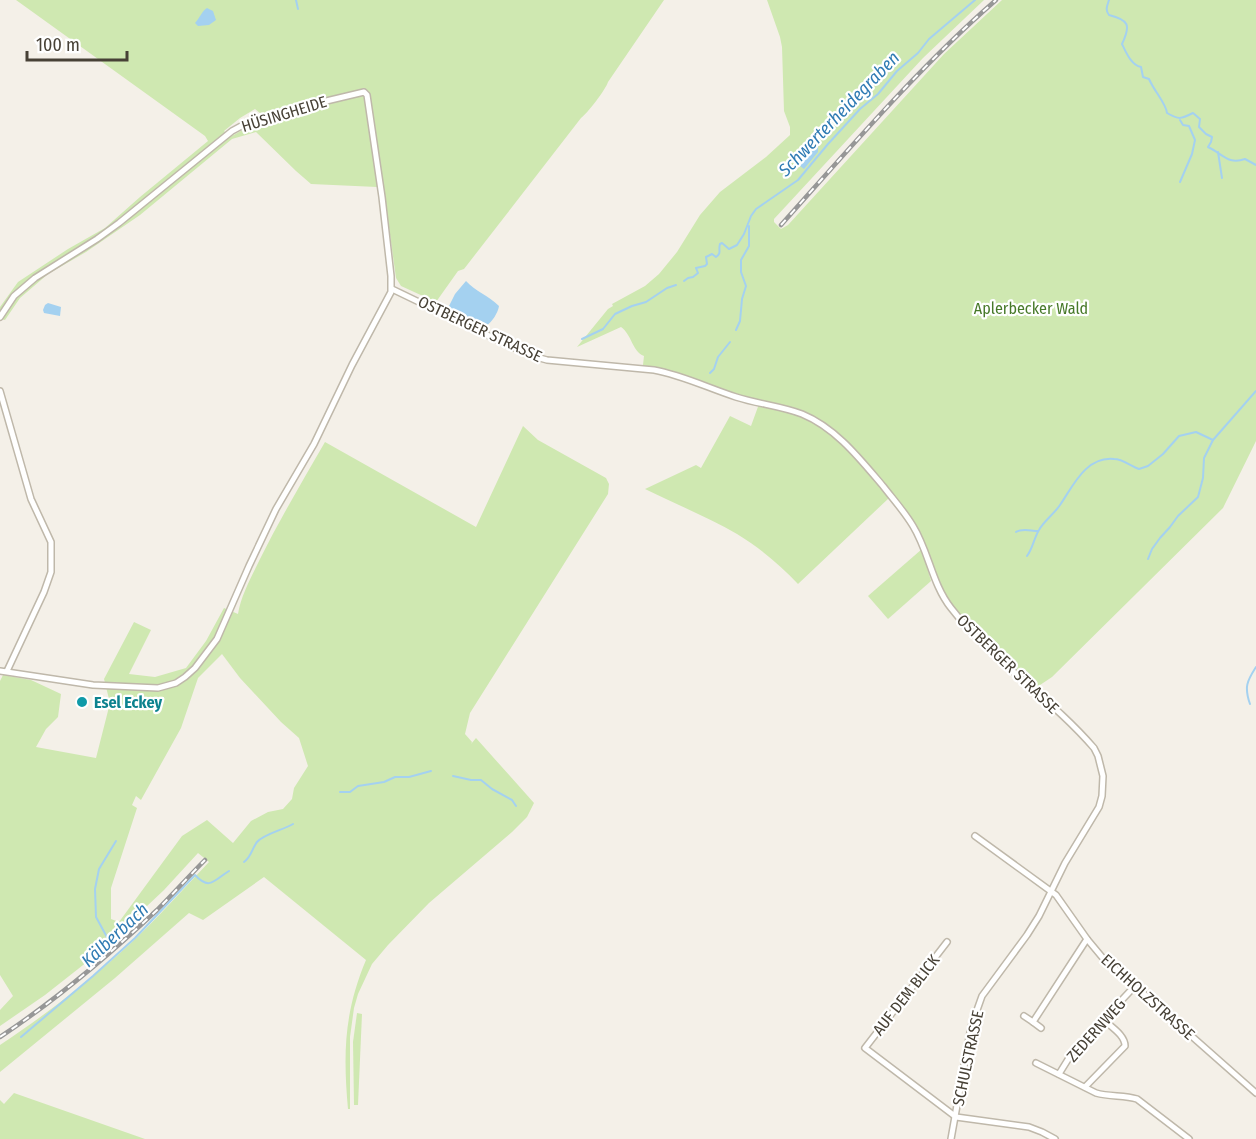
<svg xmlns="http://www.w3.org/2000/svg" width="1256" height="1139" font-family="'Fira Sans Condensed',sans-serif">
	<rect width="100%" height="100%" fill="#f4f0e8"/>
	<g fill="#cfe8b1" fill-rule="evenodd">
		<path d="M16 0H664L608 82C606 89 587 114 581 118L464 269 458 271 436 302 401 286 396 278 384 191 377 187 311 184 296 171 256 132 232 139 140 215 86 252 48 274 20 298 5 320 0 319V307L18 282 68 249 105 228 140 197 208 141 205 136ZM255 109 261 114 262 123 246 128 230 137 224 131 240 118Z"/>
		<path d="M767 0H984L923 58 774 219V222L781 229 788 225 944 54 1002 0H1256V441L1223 508 1052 677 1037 687 1010 668 969 625 944 595 921 538 860 457 815 419 643 365 644 356C632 351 632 335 621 327L577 347 608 309 613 306 612 304 645 286 659 274 677 252 700 215 720 192 766 157 790 135V127L784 111 782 47 780 37Z"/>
		<path d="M759 404C777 409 796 412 813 421 843 437 867 472 889 498L798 584C780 565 760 548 737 534 708 517 675 504 645 489L696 465 701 468 730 416 751 426Z"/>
		<path d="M523 426 538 440 606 478 609 484 608 494 470 713 465 734 472 742 471 744 476 738 534 803 527 817 512 832 429 903 388 945 372 964 358 994 354 1008 350 1037V1109H348C343 1054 344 1012 366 960L264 877 203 920 189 913 115 978 0 1072V1045C38 1020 76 991 111 961 146 931 177 896 209 862L198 853 164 890 92 958 45 995 0 1026V1010L13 996 0 975V681L3 675 31 680 61 694 58 717 46 729 36 747 96 758 110 703 104 679 134 622 151 630 129 674 155 677 186 668 206 641 224 608 238 614C241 595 252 576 260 559 280 519 303 480 325 442L476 527ZM222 654 240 678 281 722 299 738 308 766 294 788 292 799 283 809 268 812 251 821 233 843 207 820 182 836 119 922 111 919V888L137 808 132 805 136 796 141 800 181 728 198 678Z"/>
		<polygon points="922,549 931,581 888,619 868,596"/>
		<polygon points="357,1013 362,1014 358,1105 354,1105 353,1042"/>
		<polygon points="14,1093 145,1139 0,1139 0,1100 4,1104"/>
	</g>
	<g fill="#a4d1f0">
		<path d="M207 8 213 11 216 20 209 25 198 26 195 23C200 18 201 12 207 8Z"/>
		<path d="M812 144 818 147V152L804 169 800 166 799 162C802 154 804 147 812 144Z"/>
		<path d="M466 281C475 291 489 296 499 306 498 313 492 322 486 326L451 309 449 306 455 294Z"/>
		<polygon points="48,303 61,307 60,316 44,313 43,310 45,305"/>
	</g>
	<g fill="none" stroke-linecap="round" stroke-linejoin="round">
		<g stroke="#a4d1f0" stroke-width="2">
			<polyline points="296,0 298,9"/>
			<path d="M1109 0C1107 6 1105 10 1109 15 1129 20 1131 25 1122 44 1126 52 1131 65 1141 67L1143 77 1149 79C1154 91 1166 103 1167 113 1179 120 1181 119 1193 113L1200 119 1199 127 1206 134 1212 137 1211 142 1208 147C1223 154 1228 165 1245 159L1256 165"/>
			<polyline points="1180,120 1183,125 1189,126 1195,140 1192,154 1180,182"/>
			<polyline points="1218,152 1222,178"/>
			<path d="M684 281 688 278 693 277 698 273 696 268 705 266 707 264 706 257 712 254 716 257C722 253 718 250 720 244L722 243 729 249 737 245 744 234 751 216 756 209 798 180 828 144 860 109 878 94 897 71 918 53 929 39 975 0"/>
			<polyline points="736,330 740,321 742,299 746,286 741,272 741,260 749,246 749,226"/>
			<polyline points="582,339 603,329 615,314 632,306 646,302 667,288 676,285"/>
			<polyline points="710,373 714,369 718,357 730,342"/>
			<path d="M1016 532C1022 528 1031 531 1038 531"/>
			<path d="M1027 556C1033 548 1034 538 1039 530 1044 521 1054 514 1060 505 1073 486 1086 456 1114 459 1123 459 1130 466 1139 469L1148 466 1163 454 1179 436 1196 432 1213 440 1256 391"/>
			<polyline points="1148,559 1152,549 1160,538 1170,527 1178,516 1198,497 1203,478 1204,458 1213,440"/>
			<path d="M1250 704C1244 687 1247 681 1256 667"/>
			<polyline points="453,776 471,780 481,780 492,789 512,800 516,806"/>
			<polyline points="340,792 350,792 358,786 384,782 395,777 409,777 431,771"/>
			<path d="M244 862C252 856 252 848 257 842 264 834 283 830 293 824"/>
			<polyline points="108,939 96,917 95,889 99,869 116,841"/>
			<path d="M21 1037 93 976 135 938 195 875C210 891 214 880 229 871"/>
		</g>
		<defs>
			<g id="minor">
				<path d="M392 289 510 346 536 357 547 360 654 370C682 375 708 388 736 397 758 404 781 406 802 414 836 428 860 459 883 486 893 499 904 511 913 526 929 552 932 584 951 608 992 661 1050 697 1094 748L1098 756 1103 776 1102 796 1099 807 1065 863 1039 916 1027 935 982 996 971 1027 951 1139"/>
				<polyline points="0,317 14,296 35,278 97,239 119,223 232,131 245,124 292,115 322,102 364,92 367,95 382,197 391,276 391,292 352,365 314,444 276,509 249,566 217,639 195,668 185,677 176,683 158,688 93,685 0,671"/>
				<polyline points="0,391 31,499 51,542 51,572 44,592 7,671"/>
				<polyline points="975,836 1056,895 1087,939 1102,957 1256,1093"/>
				<polyline points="947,942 865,1048 956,1117 1029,1127 1042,1132 1055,1139"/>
				<polyline points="1024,1016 1033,1022"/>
				<polyline points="1041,1028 1033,1022 1087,939"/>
				<path d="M1036 1063 1096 1093C1110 1097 1124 1095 1137 1099L1189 1139"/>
				<polyline points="1059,1074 1072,1053 1134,987"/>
				<path d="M1085 1087 1125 1046C1125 1035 1111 1027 1104 1020"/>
			</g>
		</defs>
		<use href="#minor" stroke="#bfb8aa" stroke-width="8"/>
		<use href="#minor" stroke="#fff" stroke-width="5"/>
		<defs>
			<g id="rail">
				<path d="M781 225C850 148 918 68 996 0"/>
				<path d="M0 1037C56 1000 108 956 157 910 173 894 189 876 205 860"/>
			</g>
		</defs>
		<use href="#rail" stroke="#979797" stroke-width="4.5"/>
		<use href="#rail" stroke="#fff" stroke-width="2" stroke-dasharray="7" stroke-linecap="butt"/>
	</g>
	<circle fill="#0f9aa8" stroke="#fff" stroke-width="2" cx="82" cy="702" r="6"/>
	<g text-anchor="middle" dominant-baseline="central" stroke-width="4.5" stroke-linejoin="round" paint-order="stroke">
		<g font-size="16" fill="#474136" stroke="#fff">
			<text transform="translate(284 114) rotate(-17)">HÜSINGHEIDE</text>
			<text transform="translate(480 329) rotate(25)">OSTBERGER STRASSE</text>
			<text transform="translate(1008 664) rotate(44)">OSTBERGER STRASSE</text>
			<text transform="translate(906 995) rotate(-52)">AUF DEM BLICK</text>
			<text transform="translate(1148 997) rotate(42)">EICHHOLZSTRASSE</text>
			<text transform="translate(1096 1030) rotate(-48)">ZEDERNWEG</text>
			<text transform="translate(968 1058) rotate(-78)">SCHULSTRASSE</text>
		</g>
		<g font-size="16" fill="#477929" stroke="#fff">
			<text x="1031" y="308">Aplerbecker Wald</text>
		</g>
		<g font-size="16" font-weight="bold" fill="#0d838f" stroke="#fff" text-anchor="start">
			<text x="94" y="702">Esel Eckey</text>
		</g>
		<g font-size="18" font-style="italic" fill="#2f7bb3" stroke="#fff">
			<text transform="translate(839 114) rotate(-46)">Schwerterheidegraben</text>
			<text transform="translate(115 935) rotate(-43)">Kälberbach</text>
		</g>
	</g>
	<path d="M27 51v9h100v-9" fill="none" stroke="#474136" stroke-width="3"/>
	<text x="36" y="51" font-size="18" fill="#474136" stroke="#ffffff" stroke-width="4.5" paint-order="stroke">100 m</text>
</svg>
